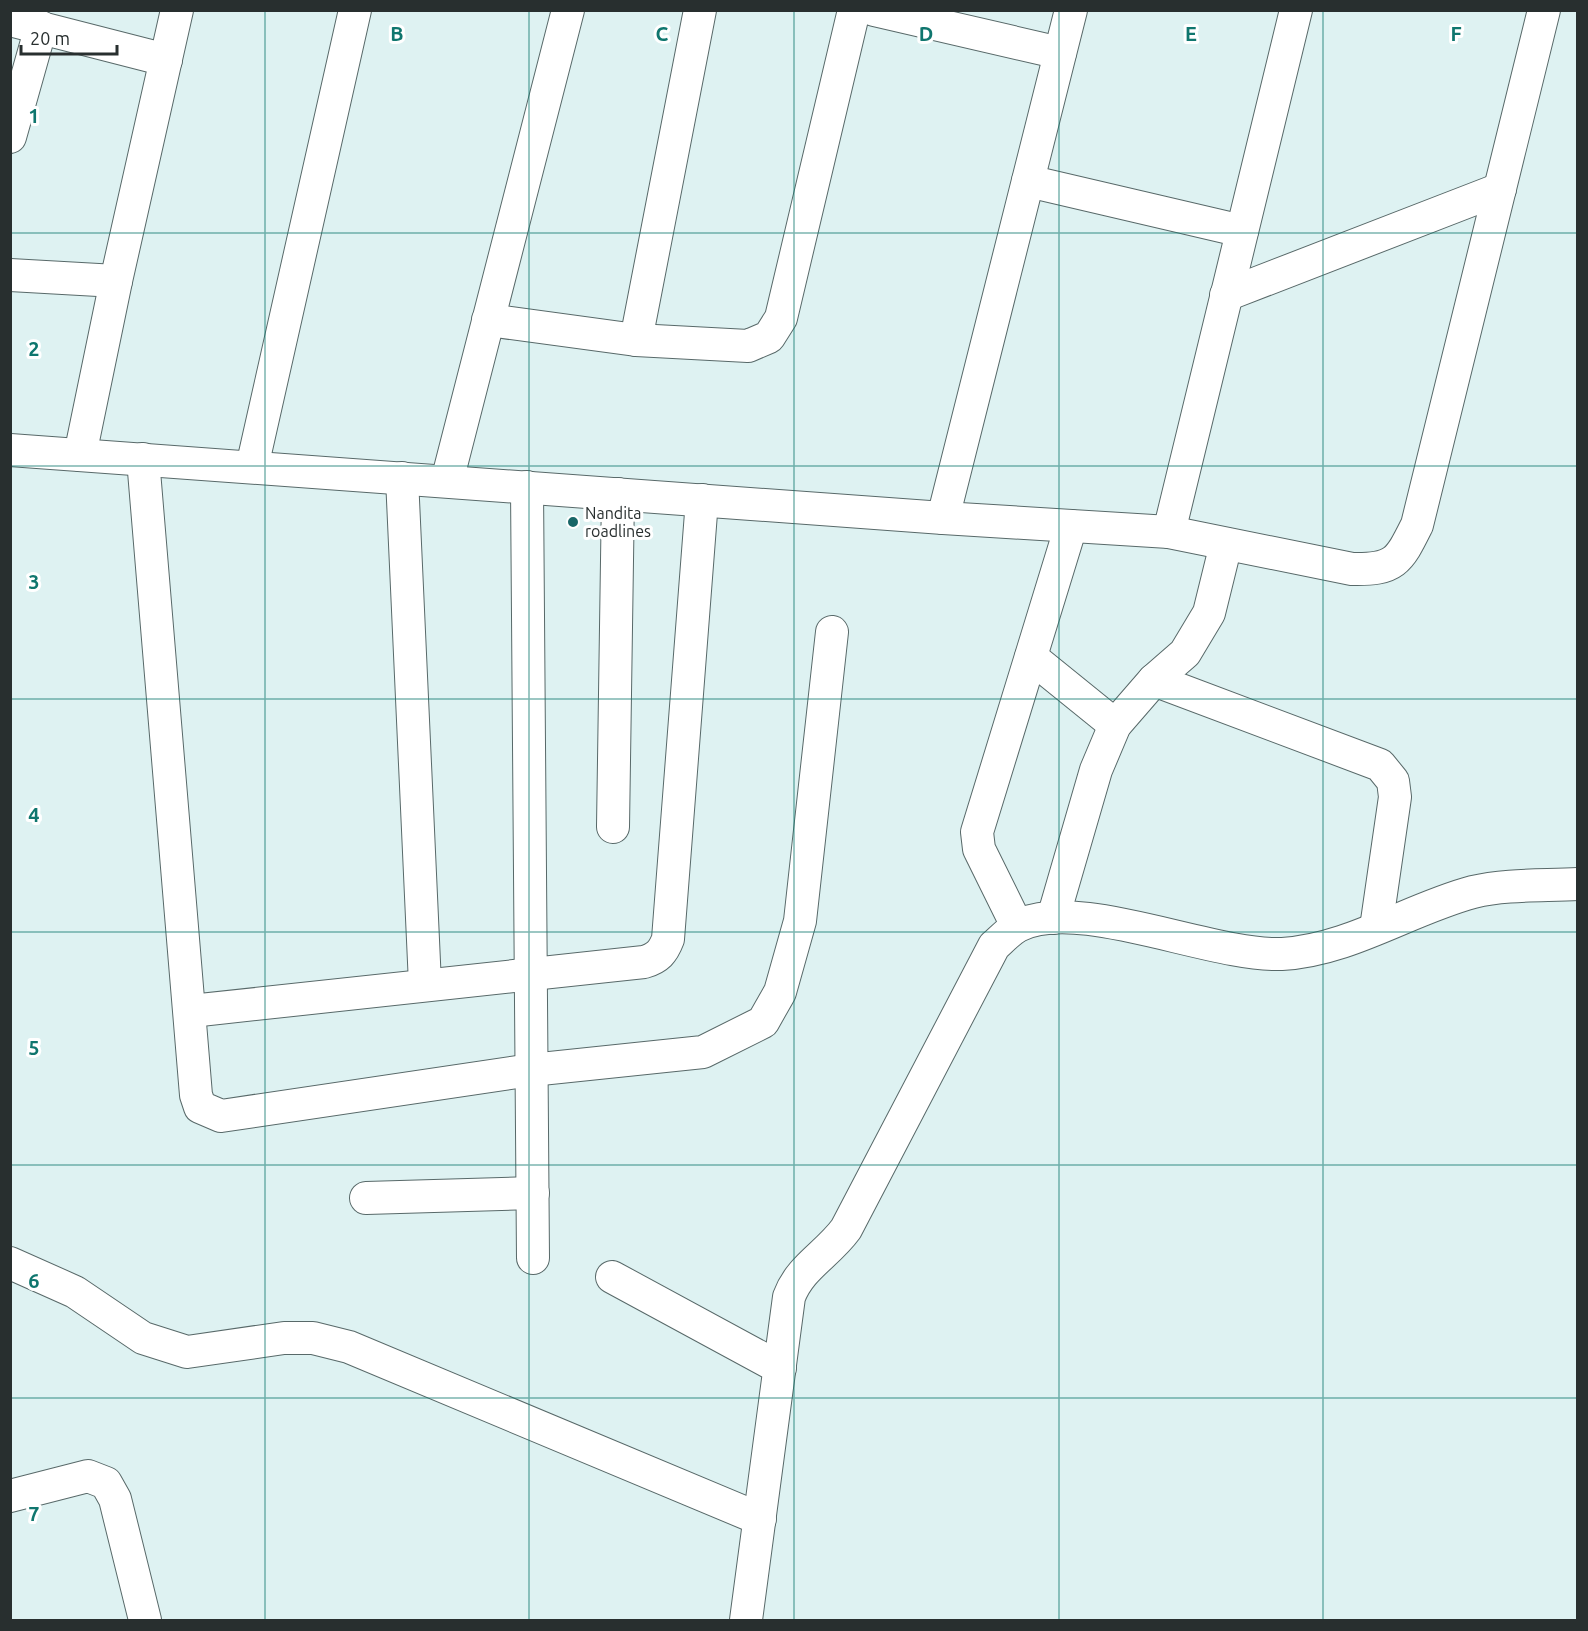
<svg xmlns="http://www.w3.org/2000/svg" width="1588" height="1631" font-family="Ubuntu,sans-serif">
	<rect width="100%" height="100%" fill="#def2f2"/>
	<g fill="none" stroke-linecap="round" stroke-linejoin="round">
		<defs>
			<g id="minor">
				<polyline points="874,10 1060,53"/>
				<polyline points="10,20 166,60"/>
				<polyline points="10,137 41,27"/>
				<polyline points="1028,181 1242,231"/>
				<polyline points="10,275 116,281 177,10"/>
				<polyline points="1226,295 1500,189"/>
				<polyline points="488,320 636,340 748,346 769,337 781,318 854,10"/>
				<polyline points="636,340 700,10"/>
				<polyline points="10,450 943,518 1071,10"/>
				<polyline points="80,455 116,281"/>
				<polyline points="143,459 196,1095 200,1107 221,1116 531,1070 703,1052 763,1022 780,992 800,921 832,632"/>
				<polyline points="252,467 355,10"/>
				<polyline points="402,478 425,984"/>
				<polyline points="447,481 568,10"/>
				<polyline points="527,487 533,1258"/>
				<polyline points="943,518 1169,532 1296,10"/>
				<path d="M1169 532 1352 569C1395 570 1399 561 1417 525L1544 10"/>
				<polyline points="1031,657 1115,725"/>
				<polyline points="1154,680 1380,765 1393,781 1395,797 1376,928"/>
				<polyline points="613,827 618,494"/>
				<polyline points="1053,918 1096,770 1115,725 1154,680 1185,653 1209,613 1226,544"/>
				<polyline points="1017,926 979,849 977,832 1071,526"/>
				<path d="M191 1011 644 962C658 958 663 952 668 939L702 500"/>
				<polyline points="366,1198 533,1193"/>
				<polyline points="10,1263 75,1292 143,1338 187,1352 284,1338 313,1338 349,1347 760,1519"/>
				<polyline points="612,1277 780,1368"/>
				<polyline points="10,1496 88,1476 106,1483 115,1499 145,1620"/>
				<path d="M746 1620 789 1297C800 1267 827 1255 846 1229L994 946C1001 940 1009 931 1018 926 1078 895 1211 957 1282 954 1350 950 1409 909 1473 892 1506 884 1544 886 1578 884"/>
			</g>
		</defs>
		<use href="#minor" stroke="#586969" stroke-width="34"/>
		<use href="#minor" stroke="#fff" stroke-width="32"/>
	</g>
	<path fill="none" stroke="#0f766e" stroke-width="1.5" stroke-opacity="0.55" d="M265 10V1620M529 10V1620M794 10V1620M1059 10V1620M1323 10V1620M10 233H1578M10 466H1578M10 699H1578M10 932H1578M10 1165H1578M10 1398H1578"/>
	<circle fill="#186667" stroke="#fff" stroke-width="2" cx="573" cy="522" r="6"/>
	<g text-anchor="middle" dominant-baseline="central" stroke-width="6" stroke-linejoin="round" paint-order="stroke">
		<g font-size="16" fill="#282f2f" stroke="#fff" text-anchor="start">
			<text x="585" y="513">Nandita<tspan x="585" dy="18">roadlines</tspan></text>
		</g>
	</g>
	<g font-size="20" text-anchor="middle" font-weight="bold" fill="#0f766e" stroke="#fff" stroke-width="6" stroke-linejoin="round" paint-order="stroke">
		<text x="397" y="41">B</text>
		<text x="662" y="41">C</text>
		<text x="926" y="41">D</text>
		<text x="1191" y="41">E</text>
		<text x="1456" y="41">F</text>
		<text x="34" y="123">1</text>
		<text x="34" y="356">2</text>
		<text x="34" y="589">3</text>
		<text x="34" y="822">4</text>
		<text x="34" y="1055">5</text>
		<text x="34" y="1288">6</text>
		<text x="34" y="1521">7</text>
	</g>
	<rect width="1588" height="1631" fill="none" stroke="#282f2f" stroke-width="24"/>
	<path d="M21 45v9h96v-9" fill="none" stroke="#282f2f" stroke-width="3"/>
	<text x="30" y="45" font-size="18" fill="#282f2f" stroke="#ffffff" stroke-width="4.5" paint-order="stroke">20 m</text>
</svg>
